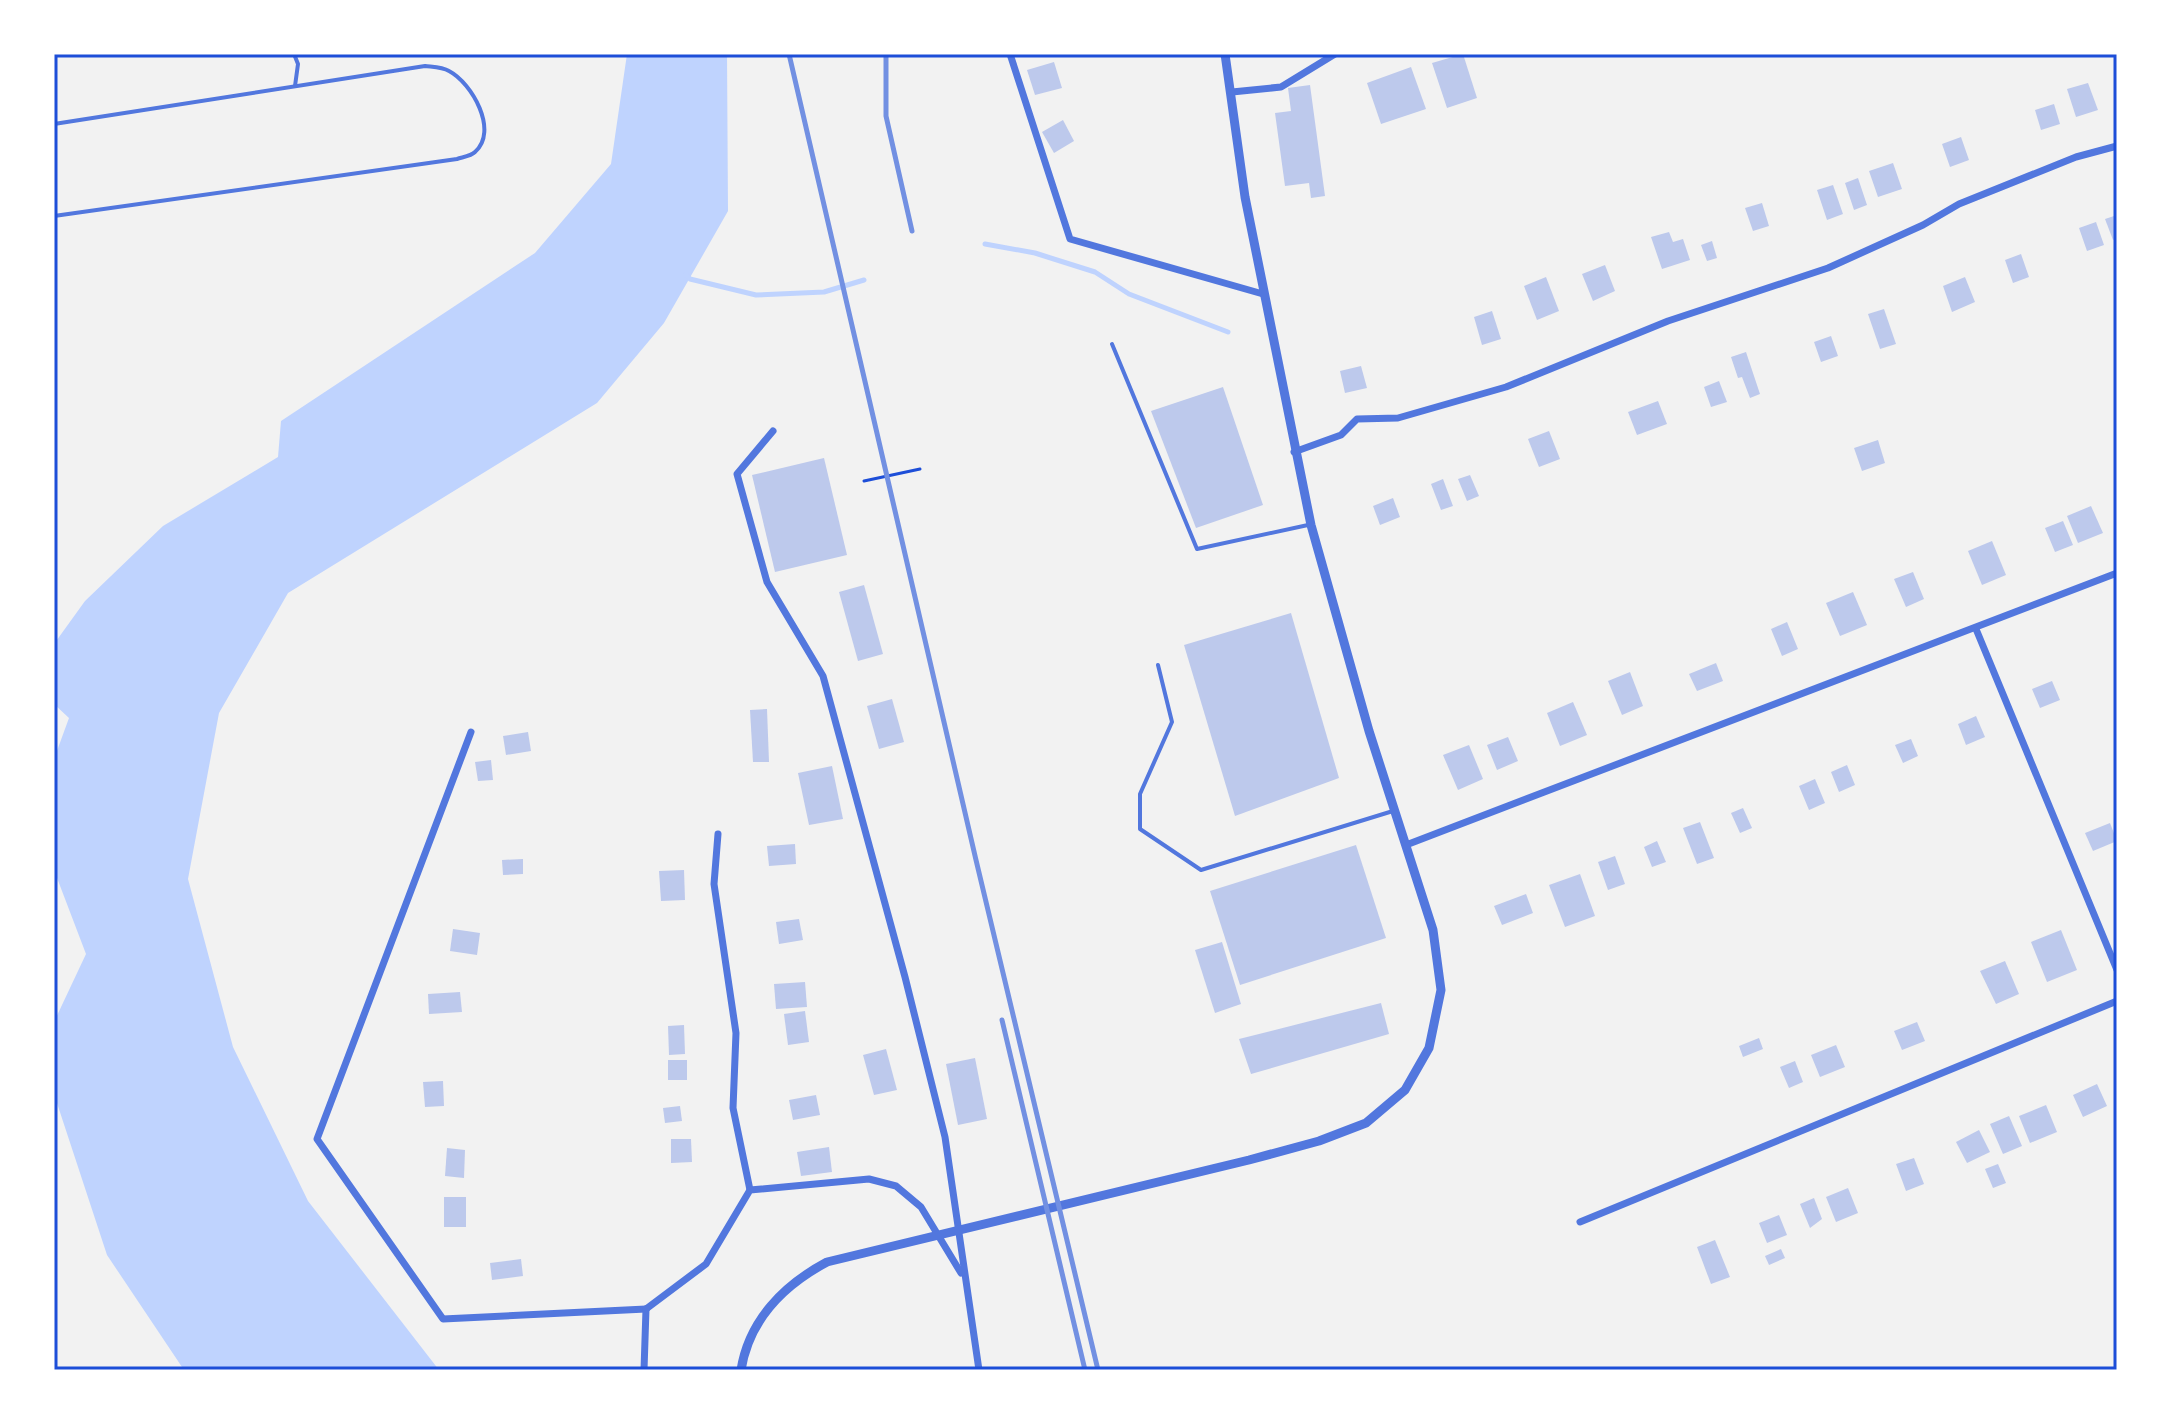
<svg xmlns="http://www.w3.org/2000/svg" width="2171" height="1424" font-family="'Work Sans',sans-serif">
	<rect width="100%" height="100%" fill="#f2f2f2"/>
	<polygon fill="#bfd3fe" points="627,54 727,54 728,211 664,323 597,403 288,593 219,713 188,879 233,1047 308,1201 439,1370 184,1370 107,1255 54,1094 54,1022 86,954 54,870 54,759 69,718 54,704 54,644 85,601 163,526 278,457 281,421 535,253 611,164"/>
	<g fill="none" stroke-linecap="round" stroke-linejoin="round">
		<g stroke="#bfd3fe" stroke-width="5">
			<polyline points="985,244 1035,253 1095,272 1129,294 1228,332"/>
			<polyline points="686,275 690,279 756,295 824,292 864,280"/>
		</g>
	</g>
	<g fill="#bdc9ec">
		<polygon points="1463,54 1477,98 1447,108 1432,63"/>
		<polygon points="1054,62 1062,88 1035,95 1027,70"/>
		<polygon points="1411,67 1426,109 1381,124 1367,83"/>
		<polygon points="2088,83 2098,110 2076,117 2067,89"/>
		<polygon points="1310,85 1325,196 1311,198 1309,183 1285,186 1275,113 1291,111 1288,88"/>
		<polygon points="2054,104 2060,124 2041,130 2035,110"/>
		<polygon points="1063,120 1074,141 1054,153 1042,132"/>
		<polygon points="1961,137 1969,160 1950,167 1942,144"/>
		<polygon points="1893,163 1902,189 1878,197 1869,171"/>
		<polygon points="1858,178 1867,205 1854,210 1845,183"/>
		<polygon points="1833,185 1843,214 1827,220 1817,190"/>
		<polygon points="1762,203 1769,226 1753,231 1745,208"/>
		<polygon points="2117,215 2117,238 2113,240 2105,219"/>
		<polygon points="2096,222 2104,245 2087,251 2079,228"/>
		<polygon points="1669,232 1673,242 1683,239 1690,260 1662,269 1651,237"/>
		<polygon points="1712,241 1717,258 1707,261 1701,245"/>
		<polygon points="2021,254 2029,277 2013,283 2005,260"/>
		<polygon points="1605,265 1615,291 1593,301 1582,274"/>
		<polygon points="1546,277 1559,311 1537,320 1524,286"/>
		<polygon points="1965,277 1975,302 1952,312 1943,286"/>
		<polygon points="1884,309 1896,344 1880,349 1868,314"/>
		<polygon points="1492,311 1501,339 1482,345 1474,317"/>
		<polygon points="1831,336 1838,356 1821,362 1814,342"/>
		<polygon points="1746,352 1760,394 1750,398 1742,377 1738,378 1731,357"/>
		<polygon points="1361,366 1367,388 1345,393 1340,371"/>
		<polygon points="1719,381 1727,402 1711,407 1704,387"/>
		<polygon points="1223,387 1263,505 1196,528 1151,411"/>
		<polygon points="1658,401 1667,424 1637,435 1628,412"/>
		<polygon points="1549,431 1560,459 1539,467 1528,439"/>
		<polygon points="1878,440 1885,463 1862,471 1854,448"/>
		<polygon points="824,458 847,555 775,572 752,475"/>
		<polygon points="1470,475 1479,496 1467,501 1458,479"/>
		<polygon points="1443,479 1453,506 1441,510 1431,484"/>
		<polygon points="1393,498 1400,517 1380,525 1373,506"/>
		<polygon points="2091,506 2103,533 2078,543 2067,516"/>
		<polygon points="2063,521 2073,545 2055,552 2045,528"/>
		<polygon points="1992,541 2006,575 1982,585 1968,551"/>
		<polygon points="1913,572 1924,599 1906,607 1894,579"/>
		<polygon points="864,585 883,654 858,661 839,592"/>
		<polygon points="1853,592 1867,625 1840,636 1826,603"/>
		<polygon points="1291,613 1339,778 1235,816 1184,645"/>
		<polygon points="1787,622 1798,649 1782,656 1771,629"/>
		<polygon points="1716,663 1723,681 1697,691 1689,674"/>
		<polygon points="1630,672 1643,706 1622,715 1608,681"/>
		<polygon points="2052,681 2060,700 2040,708 2032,689"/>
		<polygon points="892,699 904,742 879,749 867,706"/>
		<polygon points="1573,702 1587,735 1560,746 1547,713"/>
		<polygon points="767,709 769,762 753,762 750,710"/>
		<polygon points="1976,716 1985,737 1966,745 1958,724"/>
		<polygon points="528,732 531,751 506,755 503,736"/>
		<polygon points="1508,737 1518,761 1497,770 1487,745"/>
		<polygon points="1911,739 1918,756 1903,763 1895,745"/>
		<polygon points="1469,745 1483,779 1458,790 1443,755"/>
		<polygon points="491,760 493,780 478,781 475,762"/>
		<polygon points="1847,765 1855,785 1839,792 1831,772"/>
		<polygon points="832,766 843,819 809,825 798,773"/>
		<polygon points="1815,779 1825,803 1809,810 1799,786"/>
		<polygon points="1743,808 1752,828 1740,833 1731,813"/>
		<polygon points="1700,822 1714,858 1697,864 1683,828"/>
		<polygon points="2110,823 2117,841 2093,851 2085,833"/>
		<polygon points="1657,841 1666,862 1652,867 1644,847"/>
		<polygon points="795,844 796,864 769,866 767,846"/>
		<polygon points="1356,845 1386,938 1240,985 1210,891"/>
		<polygon points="1615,856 1625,884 1608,890 1598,862"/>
		<polygon points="523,859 523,874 503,875 502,860"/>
		<polygon points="684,870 685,900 661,901 659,871"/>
		<polygon points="1580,874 1595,916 1565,927 1549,885"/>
		<polygon points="1526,894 1533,913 1502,925 1494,906"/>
		<polygon points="799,919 803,940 779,944 776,922"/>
		<polygon points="453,929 480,933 477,955 450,951"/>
		<polygon points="2061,930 2077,970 2047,982 2031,942"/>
		<polygon points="1222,942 1241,1004 1215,1013 1195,950"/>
		<polygon points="2005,961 2019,994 1996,1004 1980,971"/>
		<polygon points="805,982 807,1007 776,1009 774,984"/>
		<polygon points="460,992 462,1012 429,1014 428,994"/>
		<polygon points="1381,1003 1389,1034 1251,1074 1239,1039"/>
		<polygon points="805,1011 809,1042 788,1045 784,1014"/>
		<polygon points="1917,1022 1925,1041 1902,1050 1894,1031"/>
		<polygon points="684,1025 685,1054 669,1055 668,1026"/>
		<polygon points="1759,1038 1763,1049 1743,1057 1739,1046"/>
		<polygon points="1836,1045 1845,1067 1820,1077 1811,1055"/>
		<polygon points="886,1049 897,1090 874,1095 863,1055"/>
		<polygon points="975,1058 987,1119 958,1125 946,1064"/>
		<rect x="668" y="1060" width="19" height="20"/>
		<polygon points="1795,1061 1803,1082 1789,1088 1780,1067"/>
		<polygon points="443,1081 444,1106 425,1107 423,1082"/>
		<polygon points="2097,1084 2107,1106 2083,1117 2073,1095"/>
		<polygon points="816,1095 820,1115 793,1120 789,1100"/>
		<polygon points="2046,1105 2057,1132 2030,1143 2019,1116"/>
		<polygon points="680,1106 682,1121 665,1123 663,1108"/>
		<polygon points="2009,1116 2022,1146 2003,1154 1990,1124"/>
		<polygon points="1979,1130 1990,1152 1967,1163 1956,1142"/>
		<polygon points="671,1139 691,1139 692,1162 671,1163"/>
		<polygon points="829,1147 832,1172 801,1176 797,1152"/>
		<polygon points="447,1148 465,1150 464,1178 445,1176"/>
		<polygon points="1914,1158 1924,1184 1906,1191 1896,1164"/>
		<polygon points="1998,1164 2006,1183 1993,1188 1985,1169"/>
		<polygon points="1848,1188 1858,1213 1836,1222 1826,1197"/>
		<rect x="444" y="1197" width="22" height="30"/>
		<polygon points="1814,1198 1822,1219 1810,1228 1800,1204"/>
		<polygon points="1779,1215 1787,1235 1767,1243 1759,1223"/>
		<polygon points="1715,1240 1730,1277 1711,1284 1697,1247"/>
		<polygon points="1781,1249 1785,1258 1769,1265 1765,1256"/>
		<polygon points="521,1259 523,1276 492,1280 490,1263"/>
	</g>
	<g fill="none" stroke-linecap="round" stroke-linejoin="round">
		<polyline stroke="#1d4ed8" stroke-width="3" points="864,481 920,469"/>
		<g stroke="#5277de" stroke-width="4">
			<polyline points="294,54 298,64 295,86"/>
			<path d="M54 124 425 66C432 67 442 67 449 71 472 83 499 131 475 152 471 156 463 157 457 159L54 216"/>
			<polyline points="1112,344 1197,549 1308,525"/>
			<polyline points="1158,665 1172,722 1140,794 1140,829 1201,870 1393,811"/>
		</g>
		<g stroke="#5277de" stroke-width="7">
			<polyline points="1010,54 1070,239 1263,294"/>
			<polyline points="1232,92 1281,87 1335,54"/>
			<polyline points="773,431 737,474 767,582 823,676 905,977 945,1137 979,1370"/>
			<polyline points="1294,452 1341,435 1357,419 1398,418 1506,387 1668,321 1828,268 1923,225 1959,204 2076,157 2117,146"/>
			<polyline points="1976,629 2117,970"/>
			<polyline points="471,732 317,1139 443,1319 646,1309"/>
			<polyline points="718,834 714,884 736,1033 733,1108 750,1190"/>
			<polyline points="1406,845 2117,573"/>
			<polyline points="1580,1222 2117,1001"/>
			<polyline points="646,1309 706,1264 750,1190 869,1179 896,1186 921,1207 961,1273"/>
			<polyline points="644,1370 646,1309"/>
		</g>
		<path stroke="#5277de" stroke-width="9" d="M741 1370C749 1320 784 1285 827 1262L1249 1160 1319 1141 1366 1123 1405 1090 1429 1048 1441 990 1433 930 1369 731 1311 525 1245 197 1225 54"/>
		<g stroke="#7290e2" stroke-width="5">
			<polyline points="789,54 976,860 1098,1370"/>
			<polyline points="886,54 886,116 912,231"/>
			<polyline points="1002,1020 1085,1370"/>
		</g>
	</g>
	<rect width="2171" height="1424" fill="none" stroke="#ffffff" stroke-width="112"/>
	<rect x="56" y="56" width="2059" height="1312" fill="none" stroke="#1d4ed8" stroke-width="3"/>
</svg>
